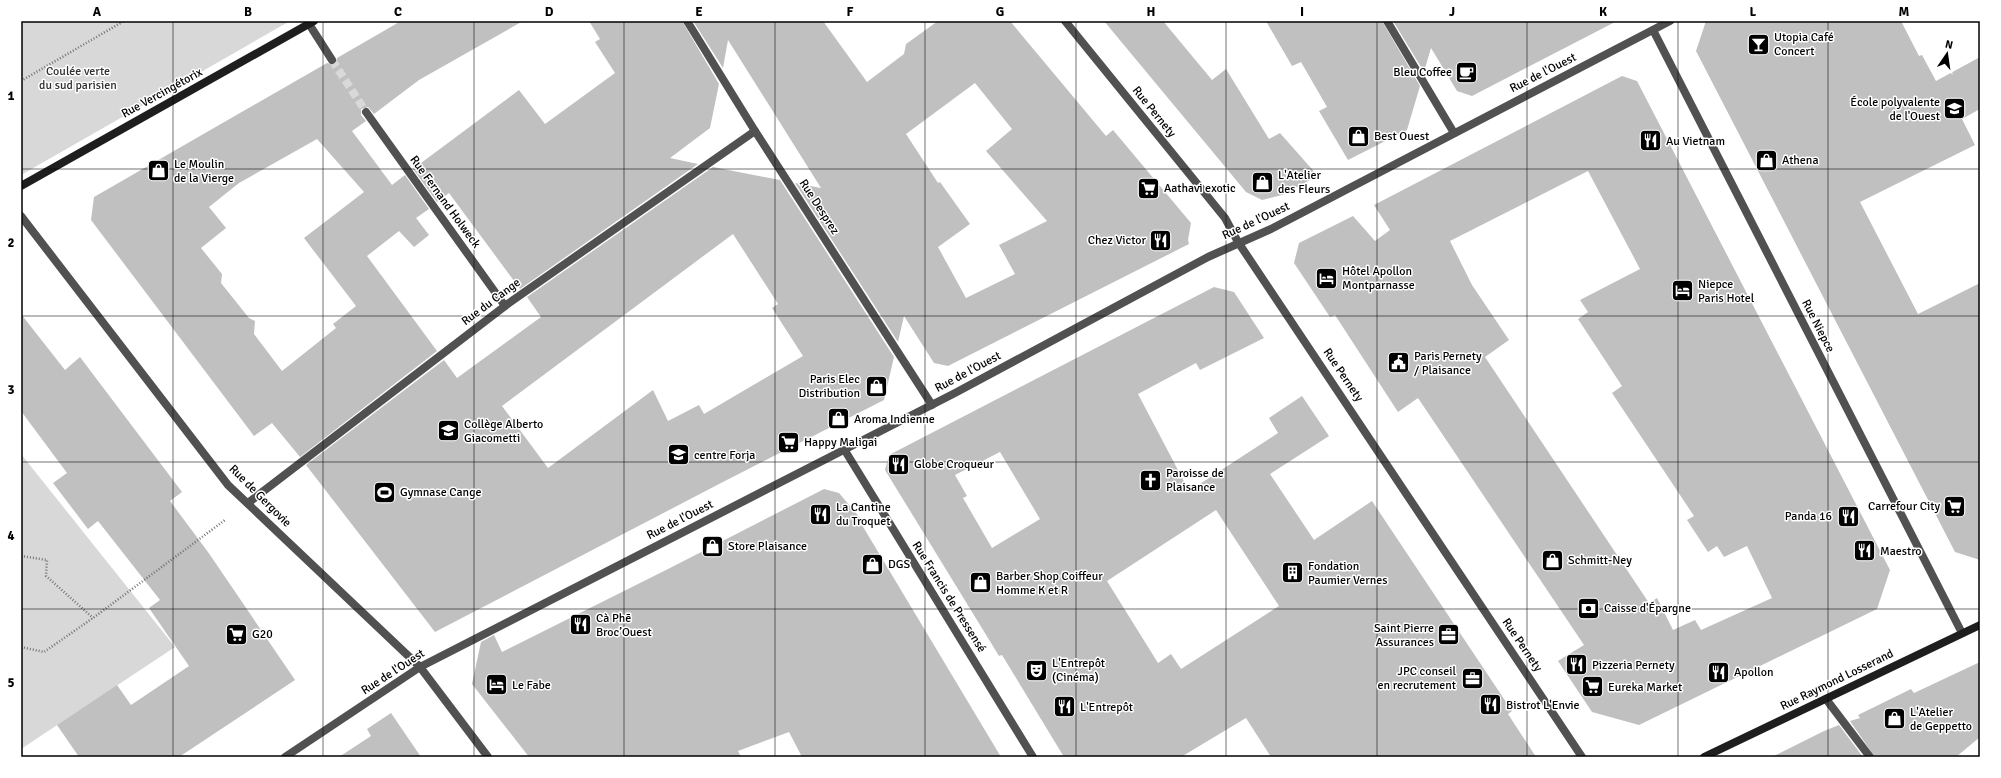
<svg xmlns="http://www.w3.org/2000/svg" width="2001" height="778" font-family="Signika,sans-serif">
	<rect width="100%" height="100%" fill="#fff"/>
	<g fill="#d8d8d8">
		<polygon points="21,21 290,21 21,175"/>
		<polygon points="21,454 175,647 21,749"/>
	</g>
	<g fill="#c0c0c0" fill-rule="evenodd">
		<path d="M401 21H523L419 80 374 114 368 107 361 109V115L366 121 352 131 392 185 405 175 429 209 416 218 429 235 414 247 399 231 367 256 437 351 300 457 272 423 254 436 91 220 94 197 327 63 335 65 337 62V58ZM317 139 364 192 304 238 356 306 333 324 336 328 282 371 254 334 255 321 249 318 221 283 222 274 201 248 226 228 209 207 239 183Z"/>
		<polygon points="589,21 682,21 719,84 710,128 670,158 698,164 520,289 449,193 437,202 413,169 519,90 545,124 615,73 595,42 600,39"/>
		<path d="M693 21H823L867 82 904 54 906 44 938 21H1010L1106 136 1113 130 1191 223 1188 240 1189 244 948 366 934 363 904 316 898 342 795 183 821 188 728 40 723 68ZM975 83 1012 129 986 151 1047 221 999 245 1015 274 966 298 938 247 970 224 940 182 938 183 906 134Z"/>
		<polygon points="1104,21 1163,21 1212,80 1226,69 1269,139 1280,133 1318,176 1282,195 1262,200 1246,192"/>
		<polygon points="1266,21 1382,21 1420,86 1407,130 1348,160 1319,111 1327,107 1301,62 1292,66"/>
		<polygon points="1393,21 1617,21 1472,96 1457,91 1431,48 1424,72"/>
		<polygon points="1706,21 1901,21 1919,56 1922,55 1936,81 1980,57 1980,109 1962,119 1975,145 1860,202 1918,314 1980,283 1980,560 1955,552 1696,51"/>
		<path d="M1622 76 1637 81 1890 570 1877 609 1639 725 1592 712 1558 661 1584 645 1418 398 1398 412 1335 315 1330 317 1294 263 1299 243 1353 216 1375 241 1390 230 1374 205ZM1588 171 1640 269 1580 300 1588 312 1578 319 1622 386 1612 393 1694 516 1687 520 1708 552 1717 546 1724 557 1747 546 1772 598 1701 630 1695 620 1673 630 1657 598 1649 603 1485 357 1509 340 1472 285 1450 241Z"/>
		<path d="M713 167 780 180 894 357 884 400 721 483 435 632 306 465 444 360 457 378 541 317 527 297ZM733 234 778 304 772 308 803 356 704 414 699 405 668 421 653 390 548 468 502 406Z"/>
		<path d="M1214 287 1234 292 1264 338 1200 370 1196 363 1138 394 1189 491 1278 433 1269 418 1302 396 1329 436 1270 474 1314 540 1372 501 1512 711 1508 714 1536 757H1271L1246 718 1181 757H1064L1002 655 999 656 885 470 889 455ZM1000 452 1040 519 992 548 963 498 967 496 955 475ZM1216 510 1279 606 1181 669 1171 654 1158 663 1107 581Z"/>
		<polygon points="21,314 65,370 80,357 182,492 170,501 208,552 295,680 179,757 79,757 57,725 117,685 131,705 189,666 149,608 160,600 98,521 88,529 53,483 67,473 21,411"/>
		<polygon points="824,489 839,493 861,519 859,520 1001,757 802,757 789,732 738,751 741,757 529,757 472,684 481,642 494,635 502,652 670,568"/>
		<polygon points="1980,662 1980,737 1956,757 1875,757 1850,721 1860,718 1858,715 1911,689 1914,693"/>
		<polygon points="391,713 421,757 339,757 371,736 367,729"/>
		<polygon points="1839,725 1863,757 1772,757 1824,731"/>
	</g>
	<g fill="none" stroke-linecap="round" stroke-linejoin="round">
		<polyline stroke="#d9d9d9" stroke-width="8" stroke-dasharray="8 4" stroke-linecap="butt" points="332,60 366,112"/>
		<g stroke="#737373" stroke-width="2.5" stroke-dasharray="1 2" stroke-linecap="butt">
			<polyline points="21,81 124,21"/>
			<polyline points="21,556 47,560 46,576 93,618"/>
			<polyline points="21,647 44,652 93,618 225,520"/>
		</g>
		<g stroke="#515151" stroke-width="8">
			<polyline points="687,21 755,131 932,405"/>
			<polyline points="1065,21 1225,218 1238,242 1582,757"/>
			<polyline points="1387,21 1454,133"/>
			<polyline points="309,24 332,60"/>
			<polyline points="1653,30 1962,633"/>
			<polyline points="366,112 505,306"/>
			<polyline points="21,216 228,485 420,667 488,757"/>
			<polyline points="844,449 1033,757"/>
			<polyline points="248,503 509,303 755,131"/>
			<polyline points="1826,699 1870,757"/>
			<polyline points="285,757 420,667 955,393 1208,257 1271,229 1670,21"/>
		</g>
		<g stroke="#1e1e1e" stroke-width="8">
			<polyline points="21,186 314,21"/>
			<polyline points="1704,757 1980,625"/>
		</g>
	</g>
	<path fill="none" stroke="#000" stroke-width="1" stroke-opacity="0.55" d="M173 21V757M323 21V757M474 21V757M624 21V757M775 21V757M925 21V757M1076 21V757M1226 21V757M1377 21V757M1527 21V757M1678 21V757M1828 21V757M21 169H1980M21 316H1980M21 462H1980M21 609H1980"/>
	<defs>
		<symbol id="bar-square" viewBox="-11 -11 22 22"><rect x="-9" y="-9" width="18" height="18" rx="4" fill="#000" stroke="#fff"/><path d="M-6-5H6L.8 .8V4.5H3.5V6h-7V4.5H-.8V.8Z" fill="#fff"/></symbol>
		<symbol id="cafe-square" viewBox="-11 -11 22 22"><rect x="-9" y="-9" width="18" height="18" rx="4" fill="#000" stroke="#fff"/><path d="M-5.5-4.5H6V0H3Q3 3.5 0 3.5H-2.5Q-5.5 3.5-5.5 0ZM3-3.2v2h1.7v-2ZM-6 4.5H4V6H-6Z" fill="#fff"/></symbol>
		<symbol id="school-square" viewBox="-11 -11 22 22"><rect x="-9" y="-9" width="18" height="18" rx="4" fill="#000" stroke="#fff"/><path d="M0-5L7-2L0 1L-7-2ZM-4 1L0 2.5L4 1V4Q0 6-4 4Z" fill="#fff"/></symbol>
		<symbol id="shop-square" viewBox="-11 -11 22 22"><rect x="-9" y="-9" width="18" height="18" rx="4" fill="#000" stroke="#fff"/><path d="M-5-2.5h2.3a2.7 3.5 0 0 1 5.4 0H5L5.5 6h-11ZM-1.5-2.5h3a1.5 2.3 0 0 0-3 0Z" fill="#fff"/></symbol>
		<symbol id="restaurant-square" viewBox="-11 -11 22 22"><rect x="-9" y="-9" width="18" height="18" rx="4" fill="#000" stroke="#fff"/><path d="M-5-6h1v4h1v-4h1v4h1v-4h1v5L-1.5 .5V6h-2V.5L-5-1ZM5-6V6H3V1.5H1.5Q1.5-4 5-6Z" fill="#fff"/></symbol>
		<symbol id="supermarket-square" viewBox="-11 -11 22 22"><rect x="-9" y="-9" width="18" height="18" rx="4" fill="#000" stroke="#fff"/><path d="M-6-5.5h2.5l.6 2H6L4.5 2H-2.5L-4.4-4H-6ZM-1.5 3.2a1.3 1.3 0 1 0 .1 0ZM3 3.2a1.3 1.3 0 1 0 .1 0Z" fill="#fff"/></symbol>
		<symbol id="hotel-square" viewBox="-11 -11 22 22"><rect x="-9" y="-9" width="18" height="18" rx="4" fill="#000" stroke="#fff"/><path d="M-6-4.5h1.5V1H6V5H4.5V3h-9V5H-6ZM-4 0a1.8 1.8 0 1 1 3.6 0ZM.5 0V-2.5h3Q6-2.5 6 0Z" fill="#fff"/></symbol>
		<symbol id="civic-square" viewBox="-11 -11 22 22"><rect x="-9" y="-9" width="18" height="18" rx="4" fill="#000" stroke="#fff"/><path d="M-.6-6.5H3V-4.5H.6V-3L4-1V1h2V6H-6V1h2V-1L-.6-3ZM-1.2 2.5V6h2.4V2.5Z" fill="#fff"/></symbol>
		<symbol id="university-square" viewBox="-11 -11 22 22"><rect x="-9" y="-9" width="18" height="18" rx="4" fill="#000" stroke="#fff"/><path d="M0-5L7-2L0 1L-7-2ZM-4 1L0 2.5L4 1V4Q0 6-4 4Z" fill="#fff"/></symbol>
		<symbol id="church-square" viewBox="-11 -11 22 22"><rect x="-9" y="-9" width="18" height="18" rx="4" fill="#000" stroke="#fff"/><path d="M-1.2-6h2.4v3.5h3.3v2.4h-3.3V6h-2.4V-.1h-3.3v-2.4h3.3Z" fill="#fff"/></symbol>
		<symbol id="stadium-square" viewBox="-11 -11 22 22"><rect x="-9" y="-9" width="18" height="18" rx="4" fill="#000" stroke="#fff"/><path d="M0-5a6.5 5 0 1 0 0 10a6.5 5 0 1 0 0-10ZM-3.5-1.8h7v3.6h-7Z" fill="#fff"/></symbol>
		<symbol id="building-square" viewBox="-11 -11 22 22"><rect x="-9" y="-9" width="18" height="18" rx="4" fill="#000" stroke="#fff"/><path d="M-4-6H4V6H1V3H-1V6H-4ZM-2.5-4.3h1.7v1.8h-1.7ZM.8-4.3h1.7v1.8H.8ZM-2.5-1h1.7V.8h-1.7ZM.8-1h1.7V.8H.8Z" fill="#fff"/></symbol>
		<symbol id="bank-square" viewBox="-11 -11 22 22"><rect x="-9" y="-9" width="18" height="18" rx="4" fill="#000" stroke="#fff"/><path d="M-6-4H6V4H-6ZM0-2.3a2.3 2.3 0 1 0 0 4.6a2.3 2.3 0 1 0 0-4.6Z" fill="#fff"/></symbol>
		<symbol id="office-square" viewBox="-11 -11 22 22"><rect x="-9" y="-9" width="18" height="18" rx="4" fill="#000" stroke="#fff"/><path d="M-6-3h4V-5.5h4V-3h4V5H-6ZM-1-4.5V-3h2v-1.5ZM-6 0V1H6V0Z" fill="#fff"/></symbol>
		<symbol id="theatre-square" viewBox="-11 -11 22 22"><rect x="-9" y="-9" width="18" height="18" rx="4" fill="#000" stroke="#fff"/><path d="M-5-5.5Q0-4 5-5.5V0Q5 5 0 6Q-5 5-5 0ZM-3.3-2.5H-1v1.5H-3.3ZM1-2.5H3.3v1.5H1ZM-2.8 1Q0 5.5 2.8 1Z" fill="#fff"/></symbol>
	</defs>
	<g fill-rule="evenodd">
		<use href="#bar-square" x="1746" y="32" width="25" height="25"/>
		<use href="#cafe-square" x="1454" y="60" width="25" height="25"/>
		<use href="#school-square" x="1942" y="96" width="25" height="25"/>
		<use href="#shop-square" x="1346" y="124" width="25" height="25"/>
		<use href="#restaurant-square" x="1638" y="128" width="25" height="25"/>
		<use href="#shop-square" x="1754" y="148" width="25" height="25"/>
		<use href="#shop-square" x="146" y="158" width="25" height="25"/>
		<use href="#shop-square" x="1250" y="170" width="25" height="25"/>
		<use href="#supermarket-square" x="1136" y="176" width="25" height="25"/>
		<use href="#restaurant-square" x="1148" y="228" width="25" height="25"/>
		<use href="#hotel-square" x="1314" y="266" width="25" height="25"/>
		<use href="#hotel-square" x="1670" y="278" width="25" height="25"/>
		<use href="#civic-square" x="1386" y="350" width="25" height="25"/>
		<use href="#shop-square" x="864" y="374" width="25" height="25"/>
		<use href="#shop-square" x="826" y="406" width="25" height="25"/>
		<use href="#school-square" x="436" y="418" width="25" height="25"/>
		<use href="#supermarket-square" x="776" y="430" width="25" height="25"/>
		<use href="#university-square" x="666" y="442" width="25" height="25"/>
		<use href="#restaurant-square" x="886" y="452" width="25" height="25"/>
		<use href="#church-square" x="1138" y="468" width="25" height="25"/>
		<use href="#stadium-square" x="372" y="480" width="25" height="25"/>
		<use href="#supermarket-square" x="1942" y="494" width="25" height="25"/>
		<use href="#restaurant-square" x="808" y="502" width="25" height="25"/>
		<use href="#restaurant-square" x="1836" y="504" width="25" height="25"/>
		<use href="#shop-square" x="700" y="534" width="25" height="25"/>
		<use href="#restaurant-square" x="1852" y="538" width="25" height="25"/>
		<use href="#shop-square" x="1540" y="548" width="25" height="25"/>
		<use href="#shop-square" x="860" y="552" width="25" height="25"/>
		<use href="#building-square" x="1280" y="560" width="25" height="25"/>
		<use href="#shop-square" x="968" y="570" width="25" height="25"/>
		<use href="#bank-square" x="1576" y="596" width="25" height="25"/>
		<use href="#restaurant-square" x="568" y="612" width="25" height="25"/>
		<use href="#supermarket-square" x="224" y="622" width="25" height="25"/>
		<use href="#office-square" x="1436" y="622" width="25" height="25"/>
		<use href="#restaurant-square" x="1564" y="652" width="25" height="25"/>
		<use href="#theatre-square" x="1024" y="658" width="25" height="25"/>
		<use href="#restaurant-square" x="1706" y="660" width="25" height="25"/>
		<use href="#office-square" x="1460" y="666" width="25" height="25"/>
		<use href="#hotel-square" x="484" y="672" width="25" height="25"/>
		<use href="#supermarket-square" x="1580" y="674" width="25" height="25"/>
		<use href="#restaurant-square" x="1478" y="692" width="25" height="25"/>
		<use href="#restaurant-square" x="1052" y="694" width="25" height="25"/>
		<use href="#shop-square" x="1882" y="706" width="25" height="25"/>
	</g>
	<g text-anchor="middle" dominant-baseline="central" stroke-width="3" stroke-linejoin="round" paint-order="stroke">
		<g font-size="12" fill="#000" stroke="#fff" text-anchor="start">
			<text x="1774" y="37">Utopia Café<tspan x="1774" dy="14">Concert</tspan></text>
			<text x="1452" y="72" text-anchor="end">Bleu Coffee</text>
			<text x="1940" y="102" text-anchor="end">École polyvalente<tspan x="1940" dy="14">de l'Ouest</tspan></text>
			<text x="1374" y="136">Best Ouest</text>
			<text x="1666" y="141">Au Vietnam</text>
			<text x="1782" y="160">Athena</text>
			<text x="174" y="164">Le Moulin<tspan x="174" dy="14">de la Vierge</tspan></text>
			<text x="1278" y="175">L'Atelier<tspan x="1278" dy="14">des Fleurs</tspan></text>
			<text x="1164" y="188">Aathavi exotic</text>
			<text x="1146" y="240" text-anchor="end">Chez Victor</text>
			<text x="1342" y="271">Hôtel Apollon<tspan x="1342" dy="14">Montparnasse</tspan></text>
			<text x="1698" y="284">Niepce<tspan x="1698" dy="14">Paris Hotel</tspan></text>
			<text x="1414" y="356">Paris Pernety<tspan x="1414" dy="14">/ Plaisance</tspan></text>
			<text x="860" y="379" text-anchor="end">Paris Elec<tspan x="860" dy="14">Distribution</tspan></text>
			<text x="854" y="419">Aroma Indienne</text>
			<text x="464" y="424">Collège Alberto<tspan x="464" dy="14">Giacometti</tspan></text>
			<text x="804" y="442">Happy Maligai</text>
			<text x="694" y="455">centre Forja</text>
			<text x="914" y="464">Globe Croqueur</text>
			<text x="1166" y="473">Paroisse de<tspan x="1166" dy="14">Plaisance</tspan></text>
			<text x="400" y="492">Gymnase Cange</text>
			<text x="1940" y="506" text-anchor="end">Carrefour City</text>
			<text x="836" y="507">La Cantine<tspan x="836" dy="14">du Troquet</tspan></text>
			<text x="1832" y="516" text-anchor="end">Panda 16</text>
			<text x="728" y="546">Store Plaisance</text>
			<text x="1880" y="551">Maestro</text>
			<text x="1568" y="560">Schmitt-Ney</text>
			<text x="888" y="564">DGS</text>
			<text x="1308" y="566">Fondation<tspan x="1308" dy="14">Paumier Vernes</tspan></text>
			<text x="996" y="576">Barber Shop Coiffeur<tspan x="996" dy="14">Homme K et R</tspan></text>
			<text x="1604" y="608">Caisse d'Épargne</text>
			<text x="596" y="618">Cà Phē<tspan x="596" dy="14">Broc’Ouest</tspan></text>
			<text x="1434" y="628" text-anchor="end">Saint Pierre<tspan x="1434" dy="14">Assurances</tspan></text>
			<text x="252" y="634">G20</text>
			<text x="1052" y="663">L'Entrepôt<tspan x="1052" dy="14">(Cinéma)</tspan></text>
			<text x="1592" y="665">Pizzeria Pernety</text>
			<text x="1456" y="671" text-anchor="end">JPC conseil<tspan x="1456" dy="14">en recrutement</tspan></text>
			<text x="1734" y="672">Apollon</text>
			<text x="512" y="685">Le Fabe</text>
			<text x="1608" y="687">Eureka Market</text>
			<text x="1506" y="705">Bistrot L'Envie</text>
			<text x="1080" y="707">L'Entrepôt</text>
			<text x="1910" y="712">L'Atelier<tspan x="1910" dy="14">de Geppetto</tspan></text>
		</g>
		<g font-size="12" fill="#2f2f2f" stroke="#fff">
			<text x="78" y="71">Coulée verte<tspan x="78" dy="14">du sud parisien</tspan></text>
		</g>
		<g font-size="12" fill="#000" stroke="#fff">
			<text transform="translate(1543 73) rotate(-27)">Rue de l'Ouest</text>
			<text transform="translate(162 93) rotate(-29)">Rue Vercingétorix</text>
			<text transform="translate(1154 112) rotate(51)">Rue Pernety</text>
			<text transform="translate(445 202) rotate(54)">Rue Fernand Holweck</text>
			<text transform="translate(819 207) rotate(57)">Rue Desprez</text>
			<text transform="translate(1256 221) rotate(-25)">Rue de l'Ouest</text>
			<text transform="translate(491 302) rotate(-37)">Rue du Cange</text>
			<text transform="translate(1818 326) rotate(63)">Rue Niepce</text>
			<text transform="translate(968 372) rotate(-28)">Rue de l'Ouest</text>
			<text transform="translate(1343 375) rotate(56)">Rue Pernety</text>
			<text transform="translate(260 496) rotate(45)">Rue de Gergovie</text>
			<text transform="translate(680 520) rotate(-27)">Rue de l'Ouest</text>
			<text transform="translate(949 597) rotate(58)">Rue Francis de Pressensé</text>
			<text transform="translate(1522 645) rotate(56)">Rue Pernety</text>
			<text transform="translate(393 672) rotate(-33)">Rue de l'Ouest</text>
			<text transform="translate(1837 680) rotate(-26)">Rue Raymond Losserand</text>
		</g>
	</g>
	<rect width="2001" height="778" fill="none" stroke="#ffffff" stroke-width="44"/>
	<g transform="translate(1947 54) rotate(13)" stroke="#ffffff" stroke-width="3" paint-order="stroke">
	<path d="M0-3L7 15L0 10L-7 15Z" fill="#000000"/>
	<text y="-6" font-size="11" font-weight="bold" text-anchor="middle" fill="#000000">N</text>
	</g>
	<rect x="22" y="22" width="1957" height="734" fill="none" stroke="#000" stroke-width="1.5"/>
	<g font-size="13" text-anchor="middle" font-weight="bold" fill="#000">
		<text x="97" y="16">A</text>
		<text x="248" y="16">B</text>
		<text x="398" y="16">C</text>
		<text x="549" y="16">D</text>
		<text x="699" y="16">E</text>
		<text x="850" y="16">F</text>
		<text x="1000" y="16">G</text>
		<text x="1151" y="16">H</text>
		<text x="1302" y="16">I</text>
		<text x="1452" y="16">J</text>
		<text x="1603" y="16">K</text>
		<text x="1753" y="16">L</text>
		<text x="1904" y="16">M</text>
		<text x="11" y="100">1</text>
		<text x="11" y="247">2</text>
		<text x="11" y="394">3</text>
		<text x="11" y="540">4</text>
		<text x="11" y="687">5</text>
	</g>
</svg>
